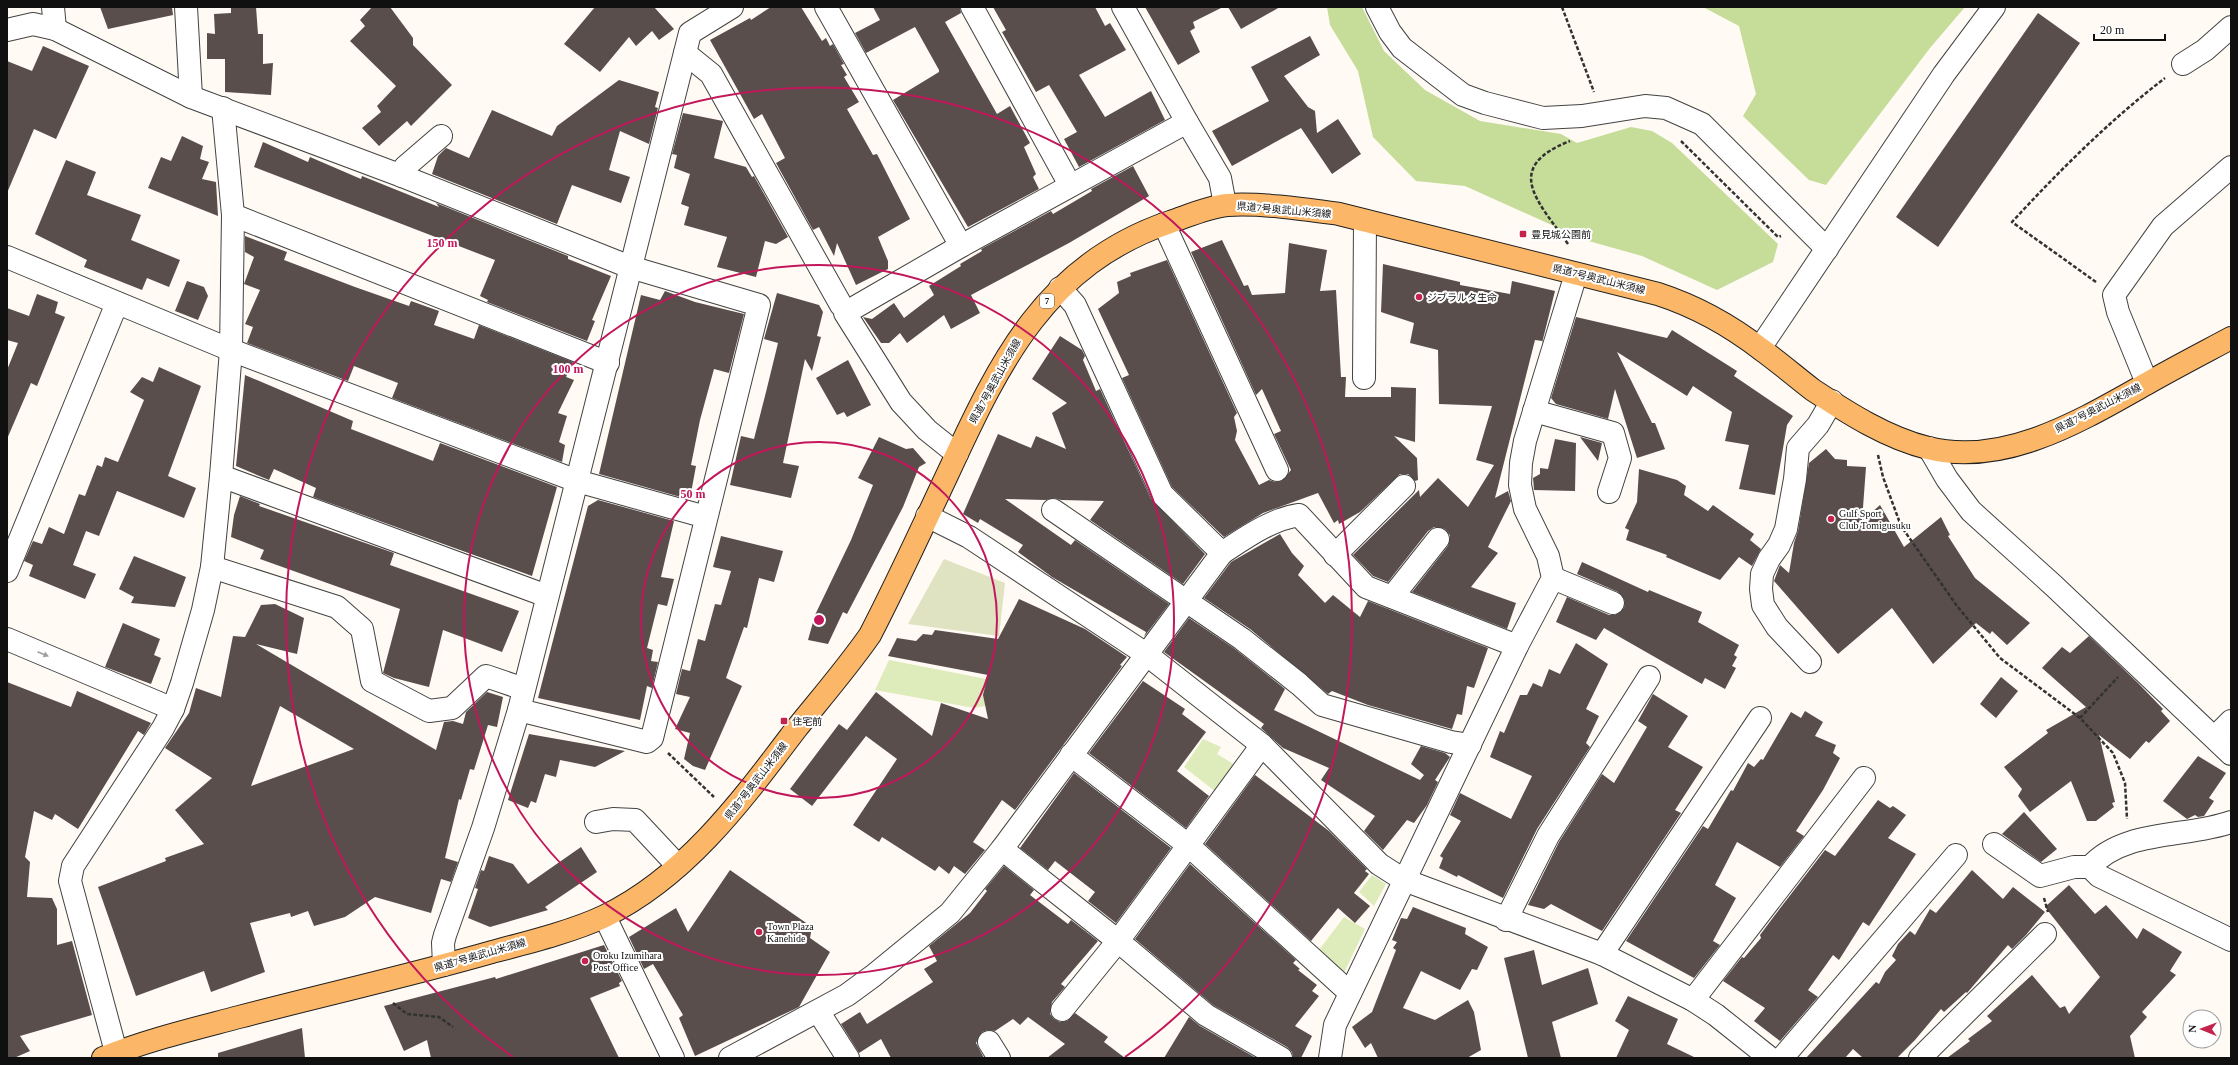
<svg xmlns="http://www.w3.org/2000/svg" width="2238" height="1065" font-family="'Times New Roman','Noto Sans JP',serif">
	<rect width="100%" height="100%" fill="#fffaf3"/>
	<g fill="#deebbb">
		<polygon points="889,660 1007,683 996,704 974,708 875,690"/>
		<polygon points="1203,739 1221,747 1217,754 1235,765 1216,792 1184,767"/>
		<polygon points="1372,875 1386,884 1374,906 1359,892"/>
		<polygon points="1344,917 1365,929 1342,977 1316,954"/>
	</g>
	<g fill="#c6dc99">
		<polygon points="1327,7 1362,7 1384,51 1425,90 1480,121 1561,134 1577,143 1631,127 1652,131 1672,143 1778,244 1773,262 1717,290 1642,256 1585,240 1465,186 1416,181 1373,137 1358,71 1330,25"/>
		<polygon points="1703,7 1965,7 1930,48 1826,185 1809,180 1743,116 1756,94 1739,26"/>
	</g>
	<polygon fill="#dfe3c2" points="944,559 1005,583 999,636 908,624"/>
	<g fill="#594e4c" fill-rule="evenodd">
		<polygon points="100,7 172,7 173,15 108,29"/>
		<polygon points="231,7 256,7 258,34 263,34 263,64 273,63 271,95 225,92 225,59 207,59 207,33 215,34 214,14 231,13"/>
		<polygon points="372,7 390,7 413,38 413,45 452,85 411,126 407,121 379,146 362,128 381,112 377,106 396,86 350,41 365,26 360,20"/>
		<polygon points="595,7 654,7 674,29 659,40 652,31 636,46 629,37 600,72 564,44"/>
		<polygon points="771,7 801,7 822,41 826,38 830,46 833,44 844,64 841,65 847,75 844,77 859,102 847,109 873,155 877,154 910,219 878,237 888,261 888,269 856,285 837,243 834,256 819,227 813,230 776,163 785,158 762,114 754,119 710,40 750,18 751,20"/>
		<polygon points="873,7 960,7 961,13 945,22 997,114 1010,106 1030,143 1024,147 1036,174 1033,177 1039,189 968,227 893,100 939,72 939,70 915,27 866,53 855,33 880,20"/>
		<polygon points="993,7 1095,7 1105,26 1110,23 1126,50 1079,75 1105,117 1151,91 1165,120 1079,167 1064,139 1077,132 1049,85 1036,92 1002,32 1006,30"/>
		<polygon points="1145,7 1223,7 1193,22 1195,28 1190,31 1200,52 1178,65"/>
		<polygon points="1228,7 1280,7 1241,29"/>
		<polygon points="2038,13 2080,43 1938,247 1896,217"/>
		<polygon points="1310,36 1320,55 1284,76 1308,107 1315,111 1317,133 1338,119 1361,154 1332,174 1301,128 1232,166 1212,131 1269,101 1251,67"/>
		<polygon points="43,46 89,66 56,139 34,129 7,193 7,61 32,71"/>
		<polygon points="619,80 659,92 655,107 658,108 649,144 620,131 609,170 630,177 621,203 572,185 557,224 432,174 438,156 446,148 469,158 492,110 552,136 557,126"/>
		<polygon points="683,113 723,121 714,158 746,167 752,177 754,176 788,237 776,244 765,241 756,277 717,267 727,237 684,225 689,207 681,204 690,174 674,168 677,155 672,154"/>
		<polygon points="182,136 203,146 200,159 209,162 202,179 216,182 218,216 148,188 161,157 171,161"/>
		<polygon points="263,142 308,162 310,157 361,179 362,176 439,207 436,203 568,256 568,259 611,276 592,320 595,321 587,341 487,302 488,300 480,296 495,260 254,167"/>
		<polygon points="66,160 96,172 87,195 141,215 131,240 180,260 169,287 147,278 142,290 84,267 87,260 35,234"/>
		<polygon points="1133,166 1149,196 1069,243 971,295 980,313 951,329 944,315 907,343 900,333 889,343 881,343 863,317 872,319 894,303 904,318 934,295 929,286 961,266 960,264 982,251 981,249 1051,211 1053,214 1092,191 1091,189"/>
		<polygon points="245,236 287,252 284,260 355,287 409,306 411,301 439,311 434,325 474,339 479,325 573,362 566,377 574,380 558,413 567,416 559,442 565,445 562,462 392,398 398,383 354,366 348,381 247,343 253,327 245,324 260,290 244,284 254,257 245,252"/>
		<polygon points="1222,240 1244,286 1248,285 1252,295 1285,293 1289,243 1327,250 1320,291 1336,290 1341,377 1346,377 1345,397 1391,397 1391,387 1416,388 1415,442 1394,436 1417,458 1418,480 1415,481 1408,474 1400,474 1360,512 1339,524 1338,520 1334,523 1318,493 1263,513 1224,537 1172,487 1122,378 1129,375 1098,309 1119,293 1117,282 1131,276 1130,273 1167,260 1237,413 1234,417 1237,431 1235,440 1259,485 1269,480 1275,482 1282,481 1291,470 1274,434 1281,431 1262,389 1256,395 1191,252"/>
		<polygon points="1383,264 1460,282 1460,285 1510,294 1512,281 1555,291 1542,343 1542,341 1535,340 1495,498 1508,491 1511,501 1488,547 1498,553 1471,587 1516,603 1507,629 1412,592 1448,546 1450,535 1445,529 1434,527 1428,531 1388,582 1373,576 1353,555 1419,490 1420,497 1438,478 1468,507 1494,465 1476,460 1492,406 1439,404 1438,350 1410,343 1414,323 1381,312"/>
		<polygon points="187,281 204,287 208,296 198,320 175,311"/>
		<polygon points="665,291 695,302 744,314 729,373 714,369 700,420 691,465 696,466 691,493 685,493 684,498 599,474 641,295 660,300"/>
		<polygon points="777,293 819,305 823,312 817,336 821,337 812,371 805,359 783,463 799,466 791,498 730,485 741,436 754,439 766,392 778,343 764,339"/>
		<polygon points="37,294 58,302 55,313 65,317 37,386 31,383 7,439 7,370 18,343 7,340 7,308 29,316"/>
		<polygon points="1576,317 1667,338 1672,330 1737,371 1734,376 1793,416 1787,425 1775,495 1739,489 1749,445 1725,441 1732,412 1693,386 1687,396 1617,352 1652,423 1655,423 1665,449 1637,458 1615,389 1608,419 1556,404 1551,398"/>
		<polygon points="1060,336 1082,350 1085,356 1083,360 1096,391 1100,389 1151,499 1205,554 1183,584 1090,520 1104,501 1061,500 1054,498 1046,500 1005,499 1071,545 1075,540 1169,604 1144,637 1146,632 1052,577 1018,552 1023,545 980,519 978,523 963,514 998,434 1031,448 1036,436 1066,449 1052,413 1067,403 1032,379"/>
		<polygon points="848,360 871,405 847,417 844,412 837,415 816,378"/>
		<polygon points="159,367 201,386 168,476 196,488 184,518 117,491 99,536 86,531 73,565 96,574 85,599 29,576 33,565 24,561 33,541 42,544 49,527 64,534 79,494 85,496 97,465 102,467 105,457 118,462 144,400 130,392 142,377 153,382"/>
		<polygon points="245,375 353,421 351,429 433,461 440,443 557,487 532,576 313,497 316,488 274,469 269,480 236,466"/>
		<polygon points="879,437 906,449 913,448 926,463 919,467 903,507 847,614 843,612 828,644 808,640 815,615 851,540 873,485 858,478"/>
		<polygon points="1580,437 1602,443 1598,461"/>
		<polygon points="1555,439 1576,443 1575,491 1534,490 1533,478 1540,474 1540,468 1548,469"/>
		<polygon points="1826,449 1835,459 1847,460 1847,466 1866,467 1862,521 1880,505 1904,547 1941,517 1950,535 1948,536 1975,578 2030,623 2007,645 1992,631 1990,634 1976,623 1933,664 1892,608 1838,654 1774,581 1780,565 1789,573 1794,543 1798,531 1809,463"/>
		<polygon points="1639,469 1677,480 1686,486 1684,495 1708,511 1713,505 1754,534 1750,540 1761,549 1752,566 1739,557 1720,580 1666,557 1667,555 1626,540 1629,530 1625,528 1637,502"/>
		<polygon points="240,496 260,504 259,506 394,553 390,565 519,611 502,652 443,630 429,687 394,678 383,673 400,609 260,559 264,550 231,537 234,515"/>
		<polygon points="598,500 674,521 661,577 674,579 667,606 658,604 647,648 653,650 651,661 658,662 652,688 647,686 640,720 538,698 588,506"/>
		<polygon points="1280,534 1292,553 1304,566 1298,575 1325,603 1333,595 1360,617 1368,601 1488,648 1474,688 1467,686 1462,715 1457,714 1452,729 1368,705 1332,691 1328,694 1250,629 1204,598 1231,562"/>
		<polygon points="721,536 783,551 774,582 759,578 747,628 744,627 726,678 742,686 705,770 693,766 684,759 690,733 675,729 690,697 676,694 682,669 690,671 698,639 705,641 715,604 721,605 731,571 713,567"/>
		<polygon points="134,556 186,577 175,607 131,603 134,597 119,589"/>
		<polygon points="1582,562 1648,592 1649,590 1702,612 1698,622 1739,645 1734,655 1737,657 1732,666 1736,668 1725,689 1705,678 1702,684 1604,628 1596,640 1556,622 1567,597 1609,615 1615,615 1624,608 1625,601 1618,592 1577,574"/>
		<polygon points="1019,599 1085,629 1127,657 1120,665 1122,666 1015,810 1002,800 973,842 985,850 965,874 954,866 949,874 939,866 935,871 882,837 879,842 853,825 897,759 866,736 812,806 790,789 839,724 847,730 876,692 932,736 941,703 988,719 983,695 988,675 888,656 897,638 916,641 923,634 932,635 935,630 998,639"/>
		<path d="M275 604 304 618 297 654 256 644 436 750 444 722 453 721 463 724 466 712 487 692 503 697 497 727 488 725 474 770 470 769 461 800 459 799 445 858 458 862 451 882 441 879 431 913 375 897 345 917 314 926 308 911 291 917 290 913 250 923 265 972 211 992 204 971 136 996 98 887 166 861 165 858 204 844 175 810 212 778 165 748 189 713 196 688 221 697 233 636 245 637 261 605ZM280 706 354 749 251 786Z"/>
		<polygon points="1189,618 1235,649 1285,689 1274,710 1420,780 1424,775 1411,764 1421,746 1445,753 1450,757 1435,780 1438,782 1427,805 1414,823 1407,820 1383,850 1364,831 1375,816 1321,780 1329,768 1283,748 1261,728 1264,724 1164,652"/>
		<polygon points="123,623 160,639 154,655 161,658 151,684 105,667"/>
		<polygon points="2089,636 2138,683 2163,709 2161,711 2170,721 2149,743 2146,741 2130,759 2099,735 2115,802 2112,803 2114,807 2096,821 2087,821 2071,781 2030,812 2018,796 2022,789 2004,767 2048,733 2046,730 2086,707 2042,668 2062,647 2070,653"/>
		<polygon points="1576,643 1608,664 1586,709 1599,716 1586,743 1590,747 1537,829 1503,898 1458,875 1457,877 1439,868 1443,858 1440,856 1461,821 1450,815 1460,793 1511,819 1532,776 1490,757 1500,731 1504,733 1520,695 1527,695 1533,683 1542,687 1549,669 1560,674"/>
		<polygon points="2001,677 2018,691 1996,718 1980,704"/>
		<polygon points="1143,681 1185,709 1182,714 1206,732 1177,771 1209,796 1186,828 1089,753"/>
		<polygon points="7,682 71,707 77,691 151,723 144,735 138,731 78,829 55,814 52,820 34,811 25,857 30,862 27,897 52,898 57,909 57,945 72,941 92,1015 20,1036 30,1051 14,1058 7,1058"/>
		<polygon points="1653,694 1688,716 1668,747 1703,767 1675,810 1681,813 1602,931 1551,904 1544,909 1528,905 1559,842 1602,774 1614,783 1647,727 1638,721"/>
		<polygon points="1805,711 1823,722 1815,736 1836,745 1833,753 1840,758 1823,790 1796,831 1804,836 1780,867 1737,842 1715,885 1736,898 1713,941 1720,945 1694,978 1626,941 1703,826 1708,829 1731,790 1733,791 1748,763 1754,767 1761,759 1763,760 1791,712 1801,718"/>
		<polygon points="529,734 625,751 595,767 560,760 556,777 545,774 536,803 531,801 528,808 508,800"/>
		<polygon points="2198,756 2226,773 2209,798 2214,801 2204,816 2198,817 2195,815 2187,819 2163,801"/>
		<polygon points="1074,773 1171,848 1116,923 1088,901 1095,892 1055,861 1048,870 1020,848"/>
		<polygon points="1255,775 1329,831 1367,869 1365,871 1369,874 1354,893 1370,906 1355,923 1338,908 1311,941 1205,844"/>
		<polygon points="1878,800 1890,808 1893,806 1906,815 1888,838 1916,854 1869,926 1863,922 1839,960 1833,955 1808,990 1818,997 1780,1041 1754,1021 1765,1008 1723,981 1742,957 1744,958 1761,938 1760,935 1775,915 1825,850 1835,856"/>
		<polygon points="2024,812 2057,849 2041,862 2002,834"/>
		<polygon points="581,847 597,872 545,907 548,910 490,927 468,918 478,889 475,888 481,870 484,871 489,856 513,864 528,884"/>
		<polygon points="1190,864 1296,960 1293,963 1300,969 1298,970 1317,985 1312,991 1319,996 1295,1026 1312,1036 1301,1058 1293,1058 1292,1052 1287,1047 1213,1005 1135,939"/>
		<polygon points="1004,866 1034,890 1030,895 1068,924 1071,920 1098,941 1061,984 1065,987 1052,1002 1050,1014 1054,1019 1060,1022 1067,1021 1075,1013 1108,1037 1104,1042 1125,1058 1047,1058 1065,1044 1028,1017 1020,1025 1013,1019 995,1031 988,1030 982,1032 976,1043 984,1058 891,1058 881,1039 859,1053 841,1024 860,1012 867,1024 933,982 924,969 937,961 929,946 970,913 987,891 985,889"/>
		<polygon points="730,870 812,927 810,938 830,952 799,1007 695,1056 679,1018 683,1015 653,964 644,969 629,937 676,908 688,932"/>
		<polygon points="1972,870 2003,899 2013,887 2045,912 2026,935 2012,949 2008,945 1967,993 1966,992 1944,1012 1941,1009 1915,1040 1897,1058 1863,1058 1853,1049 1845,1058 1806,1058 1876,982 1879,984 1885,972 1896,960 1892,956 1898,944 1910,931 1915,935 1930,909 1936,913"/>
		<polygon points="2069,885 2095,914 2106,905 2137,939 2143,928 2182,952 2170,971 2176,975 2142,1012 2147,1017 2130,1036 2135,1058 1947,1058 1970,1041 1968,1039 1992,1021 1987,1016 2032,975 2060,1008 2065,1006 2069,1014 2100,977 2045,907"/>
		<polygon points="1413,907 1466,928 1465,934 1488,947 1477,970 1472,969 1460,990 1421,971 1403,1008 1435,1020 1468,1000 1474,1012 1481,1050 1467,1058 1378,1058 1371,1043 1365,1048 1352,1027 1372,1012 1396,950 1393,948 1397,942 1392,940 1401,918 1407,919"/>
		<polygon points="604,945 622,981 619,983 620,986 590,998 619,1058 431,1058 427,1040 404,1051 384,1006 495,977 496,979"/>
		<polygon points="1534,950 1542,985 1588,968 1598,1004 1552,1022 1561,1058 1528,1058 1504,958"/>
		<polygon points="1628,996 1678,1019 1667,1044 1696,1058 1616,1058 1629,1030 1615,1021"/>
		<polygon points="1189,1017 1200,1026 1256,1058 1164,1058"/>
		<polygon points="302,1028 305,1058 218,1058 218,1053"/>
	</g>
	<g fill="none" stroke-linecap="round" stroke-linejoin="round">
		<defs>
			<g id="minor">
				<polyline points="53,7 55,29"/>
				<polyline points="186,7 191,97"/>
				<polyline points="826,7 961,246"/>
				<polyline points="972,7 1070,185"/>
				<polyline points="1123,7 1187,122 1220,178 1225,205"/>
				<polyline points="1377,7 1390,32 1402,48 1463,95 1485,103 1543,118 1582,116 1645,106 1666,108 1702,124 1827,249"/>
				<polyline points="7,30 33,24 55,29 191,97 402,176 630,267 759,305 652,738 647,742 519,710"/>
				<polyline points="685,53 711,74 841,305"/>
				<polyline points="2183,64 2205,50 2231,27"/>
				<polyline points="402,176 405,167 441,136"/>
				<polyline points="233,215 608,363"/>
				<polyline points="1164,224 1277,470"/>
				<polyline points="7,257 231,350 577,481 706,517"/>
				<polyline points="1760,348 1944,74 1994,7"/>
				<polyline points="1364,378 1365,221"/>
				<polyline points="2147,383 2118,312 2114,295 2163,226 2231,167"/>
				<polyline points="1534,411 1613,433 1620,458 1609,492"/>
				<polyline points="1929,448 1947,479 1971,511 2054,586 2231,754"/>
				<polyline points="957,454 927,430 901,402 845,313 961,246 1187,122"/>
				<polyline points="221,476 547,596"/>
				<polyline points="1053,510 1242,639 1299,684 1322,705 1451,742 1470,745"/>
				<polyline points="927,516 969,537 1146,654 1262,745 1379,864 1404,880 1602,954 1693,1000 1716,1015 1770,1058"/>
				<path d="M1222 553C1245 538 1271 519 1299 515L1366 587 1517 646"/>
				<polyline points="1335,555 1404,486"/>
				<polyline points="212,567 337,607 362,629 372,681 429,711 452,708 486,676 524,689"/>
				<polyline points="7,571 117,303"/>
				<polyline points="1553,578 1613,603"/>
				<polyline points="1392,597 1438,539"/>
				<polyline points="7,639 173,709"/>
				<polyline points="1810,662 1777,627 1763,605 1761,589 1762,574 1769,559 1779,545 1786,529 1795,479 1798,448 1818,425 1832,401"/>
				<polyline points="2215,737 2231,721"/>
				<polyline points="1071,755 1188,845 1350,993"/>
				<polyline points="596,822 613,819 635,820 678,866"/>
				<polyline points="1994,844 2040,876 2074,867 2090,867 2099,876 2231,940"/>
				<polyline points="1002,849 1118,941 1206,1015 1281,1058"/>
				<path d="M2090 867C2124 829 2186 838 2231 822"/>
				<polyline points="605,917 673,1058"/>
				<polyline points="1506,920 1548,836 1649,677"/>
				<polyline points="1602,954 1760,718"/>
				<polyline points="444,965 443,943 445,935 483,828 519,710 690,33 732,7"/>
				<polyline points="1693,1000 1864,778"/>
				<polyline points="1062,1010 1118,941 1262,745"/>
				<polyline points="818,1011 848,1058"/>
				<polyline points="989,1042 999,1058"/>
				<polyline points="116,1052 70,881 73,866 163,728 173,709 182,683 203,610 212,567 221,476 231,350 233,215 223,108"/>
				<polyline points="730,1058 847,995 873,976 950,913 1002,849 1222,553 1162,494 1075,305 1060,288"/>
				<polyline points="1330,1058 1335,1025 1517,646 1553,578 1548,556 1525,509 1520,485 1521,463 1525,441 1576,274"/>
				<polyline points="1782,1058 1956,855"/>
				<polyline points="1920,1058 2045,934"/>
			</g>
			<path id="major" d="M103 1058C147 1040 194 1029 239 1017 323 995 408 976 492 952 526 943 574 931 605 916 687 876 743 799 796 729 821 698 847 668 870 635 898 581 923 526 949 471 1000 361 1046 264 1170 222 1188 216 1208 207 1227 205 1264 203 1303 209 1339 214L1658 294C1695 306 1731 326 1762 350 1780 363 1796 377 1813 390 1848 413 1887 438 1928 448 2005 467 2082 420 2146 384 2174 368 2203 353 2231 338"/>
		</defs>
		<use href="#minor" stroke="#434343" stroke-width="24"/>
		<use href="#major" stroke="#212121" stroke-width="24"/>
		<g stroke="#323232" stroke-width="2.5" stroke-dasharray="4 2" stroke-linecap="butt">
			<polyline points="1562,7 1594,92"/>
			<polyline points="1681,141 1778,237 1781,236"/>
			<path d="M1568 244C1539 202 1501 168 1570 141"/>
			<path d="M2096 282 2012 222C2060 170 2109 121 2165 78"/>
			<polyline points="1878,455 1883,477 1901,526 1957,606 2000,658 2080,718 2113,753 2125,783 2127,819"/>
			<polyline points="2080,718 2118,677"/>
			<polyline points="668,753 714,797"/>
			<polyline points="2044,898 2048,912"/>
			<polyline points="393,1003 407,1014 439,1017 453,1027"/>
		</g>
		<use href="#minor" stroke="#fff" stroke-width="22"/>
		<use href="#major" stroke="#fbb767" stroke-width="22"/>
	</g>
	<defs><path id="oneway-solid" d="M-6-.8H1V-3.2L6.5 0L1 3.2V.8H-6Z"/></defs>
	<use fill="#9f9f9f" href="#oneway-solid" transform="translate(43 654) rotate(23)"/>
	<g fill="none" stroke="#c2185b" stroke-width="2">
		<circle cx="819" cy="620" r="178"/>
		<circle cx="819" cy="620" r="355"/>
		<path d="M513 1057A533 533 0 1 1 1125 1057"/>
	</g>
	<g fill="#c4234d" stroke="#fff" stroke-width="1.5">
		<rect x="1519" y="230" width="8" height="8" rx="2"/>
		<circle cx="1419" cy="297" r="4"/>
		<circle cx="1831" cy="519" r="4"/>
		<rect x="780" y="717" width="8" height="8" rx="2"/>
		<circle cx="759" cy="932" r="4"/>
		<circle cx="585" cy="961" r="4"/>
	</g>
	<g text-anchor="middle" dominant-baseline="central" stroke-width="4" stroke-linejoin="round" paint-order="stroke">
		<rect fill="#fff" stroke="#585858" stroke-width="1" x="1040" y="294" width="14" height="14" rx="3"/>
		<g font-size="9" font-weight="bold" fill="#101010">
			<text x="1047" y="301">7</text>
		</g>
		<g font-size="10" fill="#101010" stroke="#fff">
			<text transform="translate(1284 210) rotate(5)">県道7号奥武山米須線</text>
			<text transform="translate(1599 279) rotate(14)">県道7号奥武山米須線</text>
			<text transform="translate(995 381) rotate(-61)">県道7号奥武山米須線</text>
			<text transform="translate(2098 408) rotate(-27)">県道7号奥武山米須線</text>
			<text transform="translate(756 781) rotate(-52)">県道7号奥武山米須線</text>
			<text transform="translate(480 955) rotate(-16)">県道7号奥武山米須線</text>
		</g>
		<g font-size="10" fill="#101010" stroke="#fff" text-anchor="start">
			<text x="1531" y="234">豊見城公園前</text>
			<text x="1427" y="297">ジブラルタ生命</text>
			<text x="1839" y="513">Gulf Sport<tspan x="1839" dy="12">Club Tomigusuku</tspan></text>
			<text x="792" y="721">住宅前</text>
			<text x="767" y="926">Town Plaza<tspan x="767" dy="12">Kanehide</tspan></text>
			<text x="593" y="955">Oroku Izumihara<tspan x="593" dy="12">Post Office</tspan></text>
		</g>
	</g>
	<circle cx="819" cy="620" r="6" fill="#c2185b" stroke="#fff" stroke-width="2"/>
	<g font-size="12" text-anchor="middle" font-weight="bold" fill="#c2185b" stroke="#fff" stroke-width="4" stroke-linejoin="round" paint-order="stroke">
		<text x="442" y="247">150 m</text>
		<text x="568" y="373">100 m</text>
		<text x="693" y="498">50 m</text>
	</g>
	<rect width="2238" height="1065" fill="none" stroke="#101010" stroke-width="16"/>
	<g transform="translate(2202 1029) rotate(271)"><circle r="19" fill="#ffffff" stroke="#9f9f9f"/>
	<path d="M0-3L7 15L0 10L-7 15Z" fill="#c4234d"/>
	<text y="-6" font-size="11" font-weight="bold" text-anchor="middle" fill="#101010">N</text>
	</g>
	<path d="M2094 34v6h71v-6" fill="none" stroke="#101010" stroke-width="2"/>
	<text x="2100" y="34" font-size="12" fill="#101010" stroke="#ffffff" stroke-width="3" paint-order="stroke">20 m</text>
</svg>
